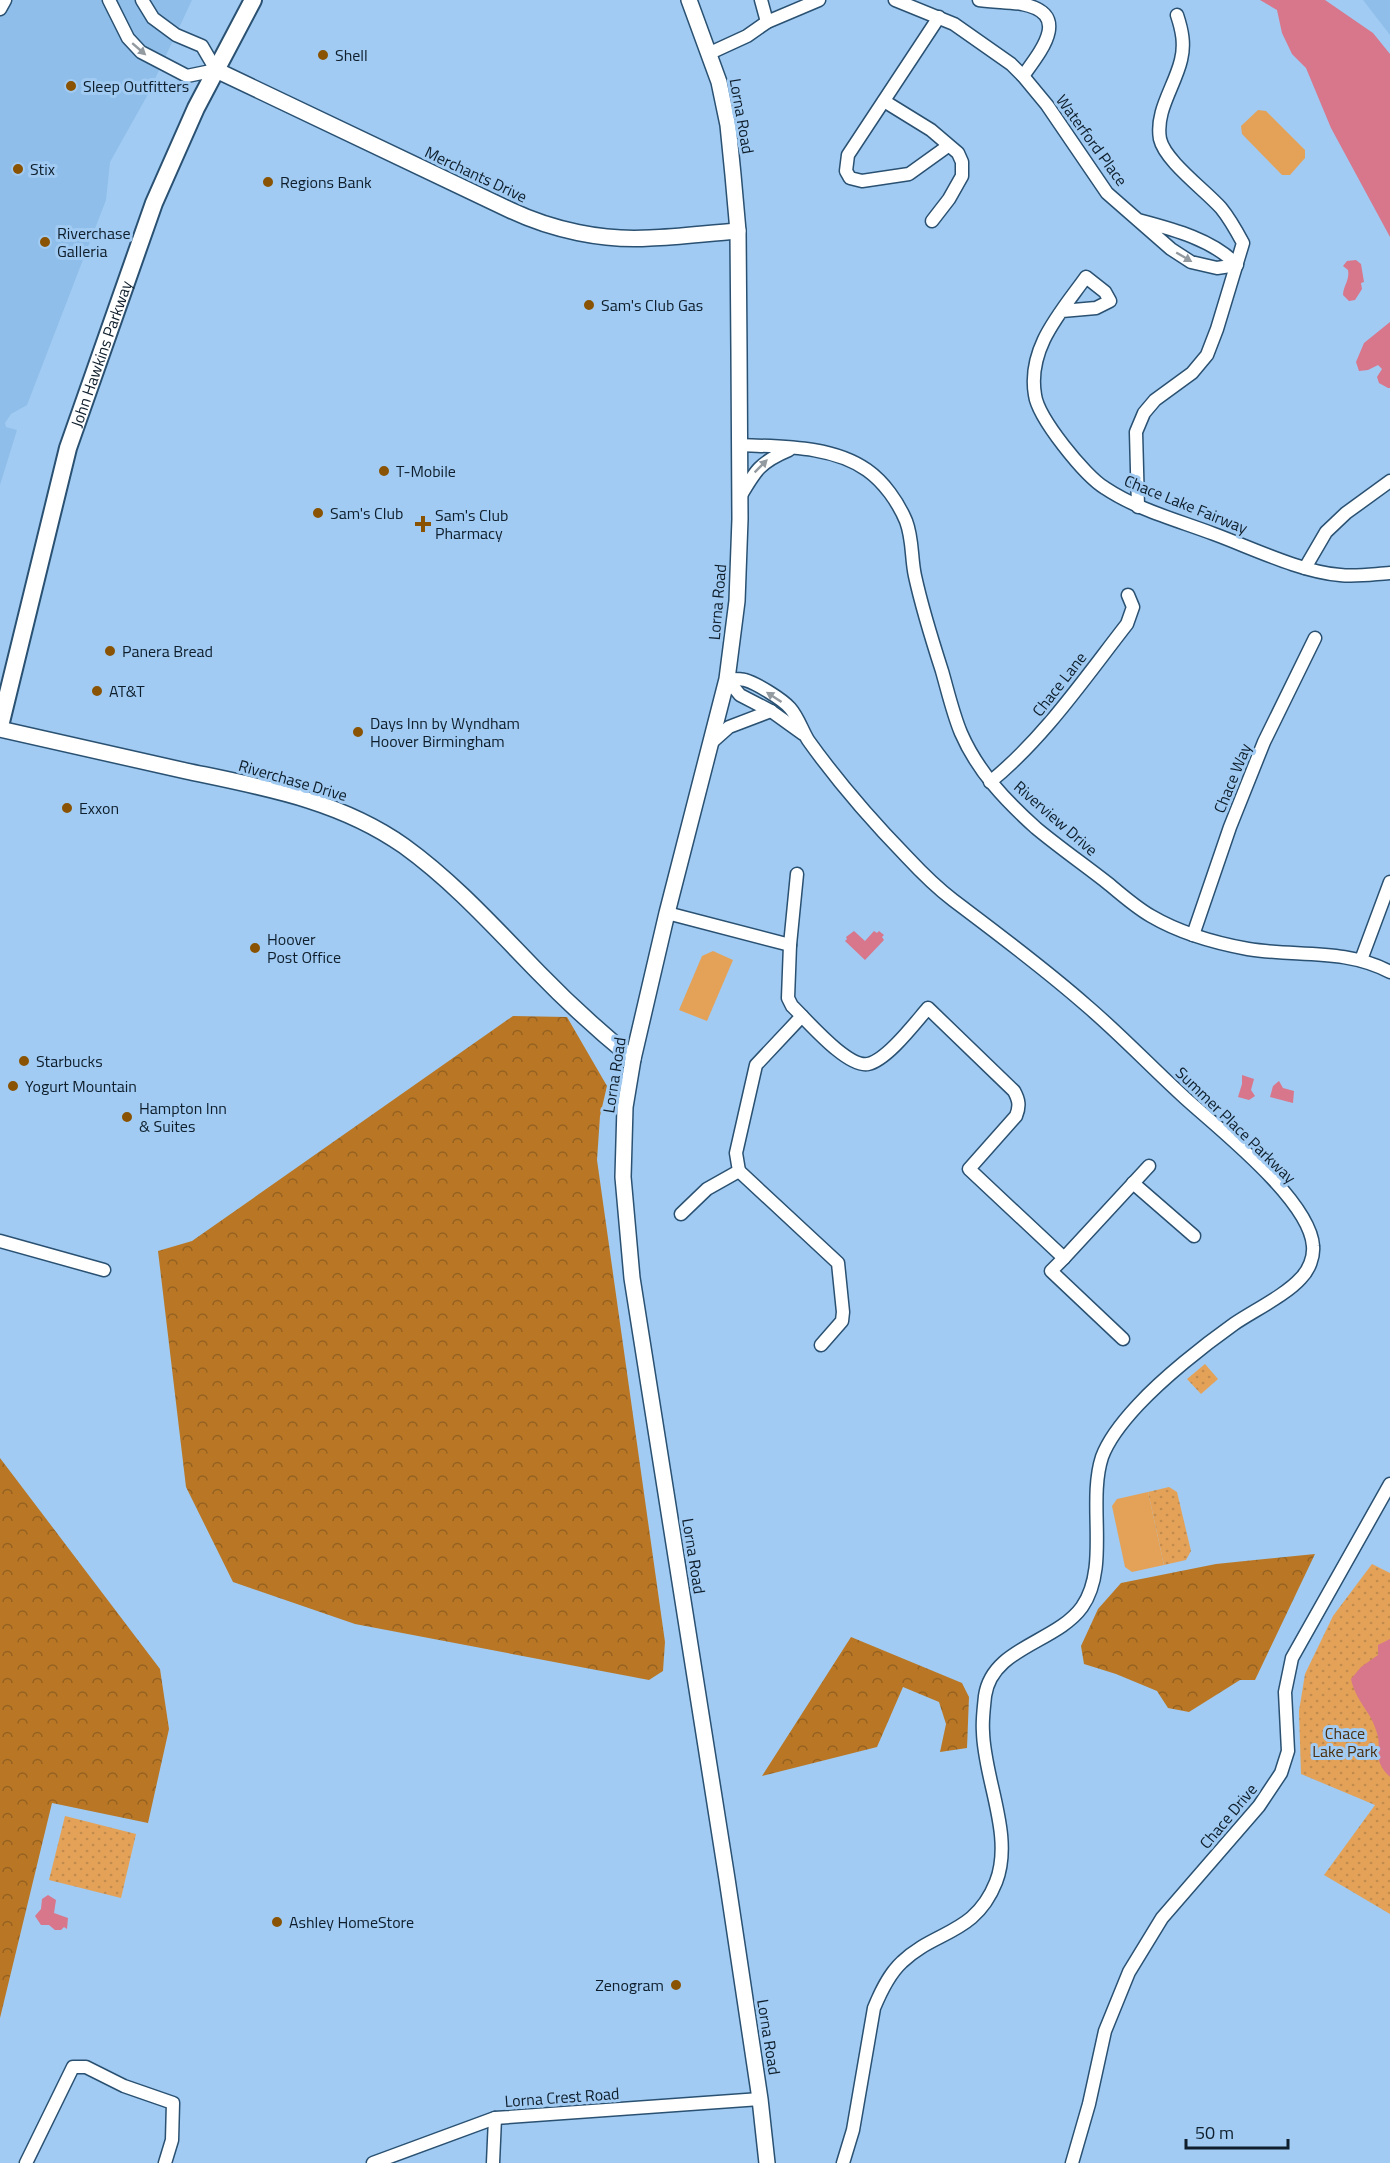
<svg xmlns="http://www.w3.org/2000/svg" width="1390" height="2163" font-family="'Titillium Web',sans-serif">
	<defs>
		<pattern id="forest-crowns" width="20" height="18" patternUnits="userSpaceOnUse" patternTransform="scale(1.5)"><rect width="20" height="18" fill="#b97725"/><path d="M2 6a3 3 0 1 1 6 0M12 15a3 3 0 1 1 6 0" fill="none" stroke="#956120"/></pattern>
		<pattern id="park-dots" width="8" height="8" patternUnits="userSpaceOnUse" patternTransform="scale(1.5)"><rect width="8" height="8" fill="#e4a259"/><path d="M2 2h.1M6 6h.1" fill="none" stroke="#c28b4e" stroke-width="1.8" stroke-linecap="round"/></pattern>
	</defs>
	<rect width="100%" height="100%" fill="#a1cbf2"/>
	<g fill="#8ebee9">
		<polygon points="0,0 192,0 147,96 110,162 106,200 27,405 11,414 5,423 6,427 17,430 0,485"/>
		<polygon points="1363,0 1390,0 1390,35"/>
	</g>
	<g fill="#e4a259">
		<polygon points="1258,110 1266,111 1305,150 1305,158 1290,175 1282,175 1242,134 1241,126"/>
		<polygon points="713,951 733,960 707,1021 679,1010 702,956"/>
		<polygon points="1148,1492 1164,1565 1132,1572 1125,1567 1112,1506 1117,1499"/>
	</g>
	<g fill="url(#forest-crowns)">
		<polygon points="513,1016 567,1017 607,1086 600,1116 597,1160 665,1642 663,1671 649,1680 355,1624 233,1582 186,1487 158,1251 192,1241"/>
		<polygon points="0,1458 160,1669 169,1729 148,1823 52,1803 0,2018"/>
		<polygon points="1315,1554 1255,1680 1240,1680 1189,1712 1168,1708 1157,1691 1116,1674 1084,1664 1081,1646 1098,1609 1121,1583 1216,1564"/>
		<polygon points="851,1637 962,1683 969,1697 967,1748 940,1752 946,1724 939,1702 903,1687 877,1747 762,1776"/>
	</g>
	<g fill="url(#park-dots)">
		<polygon points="1205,1364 1218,1379 1201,1394 1187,1379"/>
		<polygon points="1169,1487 1177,1492 1191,1551 1186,1560 1164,1565 1148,1492"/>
		<polygon points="1372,1564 1390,1573 1390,1914 1324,1875 1375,1805 1301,1774 1299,1711 1305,1674 1333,1616"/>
		<polygon points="65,1816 136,1834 121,1898 49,1880"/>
	</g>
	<g fill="#d8768b">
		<polygon points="1260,0 1325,0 1373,33 1390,54 1390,237 1331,128 1306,68 1292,54 1282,33 1277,10"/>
		<path d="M1356 260 1361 264 1364 282 1361 283 1362 289 1355 300 1349 301 1343 295C1343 286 1350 280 1348 270L1343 266 1347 261Z"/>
		<polygon points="1390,322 1390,388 1388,388 1379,383 1377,377 1382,369 1378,365 1368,370 1359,371 1356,362 1364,343"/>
		<polygon points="854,931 865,941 874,931 877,933 879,931 884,935 882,937 884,940 865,960 845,941 847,939 846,937"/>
		<polygon points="1242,1075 1254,1079 1251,1090 1255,1096 1249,1100 1238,1097 1242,1084"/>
		<polygon points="1279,1081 1283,1088 1294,1091 1293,1103 1270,1097 1273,1086"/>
		<path d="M1390 1639V1777C1370 1757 1384 1752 1376 1730 1370 1710 1356 1702 1351 1679L1361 1667 1378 1655V1645Z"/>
		<polygon points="48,1895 56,1900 54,1913 68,1918 67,1929 64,1927 61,1930 55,1930 49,1925 41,1925 35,1916 41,1909 42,1899"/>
	</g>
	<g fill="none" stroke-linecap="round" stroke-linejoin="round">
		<defs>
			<g id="minor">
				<polyline points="109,0 128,38 141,52 187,76 216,70 202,46 176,35 153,18 142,0"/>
				<polyline points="761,0 767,22"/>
				<path d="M895 0 954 24 1011 64 1023 76 1047 105 1107 193 1171 249 1191 262 1217 268 1237 265C1212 239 1172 229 1138 220"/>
				<path d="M979 0C993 2 1008 2 1022 4 1072 14 1041 51 1023 76"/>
				<polyline points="0,9 5,0"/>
				<polyline points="939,17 848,155 846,171 850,178 862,181 909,174 948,146"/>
				<polyline points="710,53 747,36 767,22 819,0"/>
				<polyline points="884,101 931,130 958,153 962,162 962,176 949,199 932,221"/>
				<path d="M1062 311 1096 308 1110 301 1105 292 1086 277C1061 312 1027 348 1035 395 1038 418 1085 476 1105 488 1138 510 1177 520 1214 534 1252 548 1301 572 1340 575 1356 577 1374 574 1390 573"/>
				<path d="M740 445C781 447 831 445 867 470 884 482 898 502 906 521 913 539 911 558 915 576 922 608 932 640 942 671 948 692 953 714 961 733 978 772 1006 801 1036 828 1060 848 1086 866 1110 885 1123 896 1137 908 1151 916 1180 933 1215 943 1248 949 1296 957 1345 948 1390 972"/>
				<path d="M740 497C755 471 760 462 789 450"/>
				<path d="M1138 507 1136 432 1144 413 1155 400 1192 373 1207 355 1217 329 1243 243C1236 230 1230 219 1221 208 1205 190 1165 161 1160 139 1155 111 1175 86 1181 60 1185 44 1182 30 1177 15"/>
				<polyline points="1305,568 1326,532 1346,513 1390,481"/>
				<path d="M727 679C730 679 742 679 745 680 756 683 782 699 790 708 798 717 802 730 808 740 838 782 871 820 907 857 921 872 936 887 953 900 998 934 1044 968 1087 1006 1121 1035 1152 1068 1185 1098 1219 1129 1310 1200 1313 1246 1314 1257 1309 1270 1301 1278 1286 1295 1253 1311 1234 1324 1203 1346 1163 1378 1138 1405 1124 1420 1109 1438 1102 1457 1087 1503 1110 1567 1082 1607 1056 1643 992 1647 985 1696 984 1707 982 1720 983 1732 984 1779 1014 1836 996 1882 975 1935 935 1930 902 1962 889 1974 881 1991 874 2008L853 2130 843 2163"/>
				<polyline points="727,679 740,695 771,711 803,734"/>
				<polyline points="711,743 729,727 771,711"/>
				<path d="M990 782C1044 738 1084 679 1127 624L1133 607 1128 595"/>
				<path d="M797 874 790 945 788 998 792 1006C807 1020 847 1068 868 1064 887 1060 915 1023 928 1008L1014 1091C1019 1100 1020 1106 1016 1116L969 1169 1064 1258 1149 1166"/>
				<polyline points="667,913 790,945"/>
				<polyline points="1193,935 1230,827 1264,742 1315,638"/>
				<polyline points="1361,960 1390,882"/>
				<polyline points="739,1171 838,1263 843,1312 842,1321 821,1345"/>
				<polyline points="1133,1183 1194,1236"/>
				<polyline points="681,1214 707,1189 739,1171 736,1153 756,1065 802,1016"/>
				<polyline points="0,1241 104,1270"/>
				<polyline points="1064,1258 1051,1271 1123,1339"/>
				<polyline points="26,2163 73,2067 86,2067 124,2086 173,2103 172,2140 165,2163"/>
				<polyline points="373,2163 495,2118 760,2099"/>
				<polyline points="493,2163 495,2118"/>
				<polyline points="1072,2163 1089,2104 1105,2031 1129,1972 1162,1918 1259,1806 1281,1773 1288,1751 1285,1692 1292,1658 1390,1484"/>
			</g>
			<g id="tertiary">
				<polyline points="689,0 719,82 728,125 733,175 738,231 739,351 740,519 737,601 727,679 667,913 633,1059 625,1107 623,1177 632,1278 727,1879 760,2099 767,2163"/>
				<path d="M216 70 510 210C552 230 603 241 650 238 679 237 709 233 738 231"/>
				<path d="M0 729C62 743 124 757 186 771 262 787 339 800 404 846 454 882 496 929 539 973 569 1004 600 1032 633 1059"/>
			</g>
			<g id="secondary">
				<path id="s1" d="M0 726 68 448 154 203 196 108 253 0"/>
			</g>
		</defs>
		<use href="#minor" stroke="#2a5172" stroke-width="15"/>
		<use href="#tertiary" stroke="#2a5172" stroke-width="18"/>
		<use href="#secondary" stroke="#2a5172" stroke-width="20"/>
		<use href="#minor" stroke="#fff" stroke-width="12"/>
		<use href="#tertiary" stroke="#fff" stroke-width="15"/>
		<use href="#secondary" stroke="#fff" stroke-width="16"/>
	</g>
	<defs><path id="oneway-solid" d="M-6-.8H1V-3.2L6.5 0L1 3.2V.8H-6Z" transform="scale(1.5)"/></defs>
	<g fill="#939aa0">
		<use href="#oneway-solid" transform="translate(139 49) rotate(41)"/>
		<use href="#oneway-solid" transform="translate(1184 257) rotate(30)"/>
		<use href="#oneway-solid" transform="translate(761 466) rotate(-45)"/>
		<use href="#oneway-solid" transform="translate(774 697) rotate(-147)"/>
	</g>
	<g fill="#895303" stroke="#a1cbf2" stroke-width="2">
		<circle cx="323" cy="55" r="6"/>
		<circle cx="71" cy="86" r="6"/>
		<circle cx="18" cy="169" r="6"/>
		<circle cx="268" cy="182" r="6"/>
		<circle cx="45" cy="242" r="6"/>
		<circle cx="589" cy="305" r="6"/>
		<circle cx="384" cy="471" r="6"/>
		<circle cx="318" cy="513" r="6"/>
		<path d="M420 515h6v6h6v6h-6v6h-6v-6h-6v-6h6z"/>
		<circle cx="110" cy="651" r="6"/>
		<circle cx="97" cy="691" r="6"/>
		<circle cx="358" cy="732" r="6"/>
		<circle cx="67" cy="808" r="6"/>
		<circle cx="255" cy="948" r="6"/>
		<circle cx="24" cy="1061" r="6"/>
		<circle cx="13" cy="1086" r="6"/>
		<circle cx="127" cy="1117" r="6"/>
		<circle cx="277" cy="1922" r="6"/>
		<circle cx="676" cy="1985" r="6"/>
	</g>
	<g text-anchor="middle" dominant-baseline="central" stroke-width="6" stroke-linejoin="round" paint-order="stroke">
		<g font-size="16" fill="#0e1e2c" stroke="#a1cbf2" text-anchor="start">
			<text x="335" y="55">Shell</text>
			<text x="83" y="86">Sleep Outfitters</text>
			<text x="30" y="169">Stix</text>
			<text x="280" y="182">Regions Bank</text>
			<text x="57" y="233">Riverchase<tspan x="57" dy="18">Galleria</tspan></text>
			<text x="601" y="305">Sam's Club Gas</text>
			<text x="396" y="471">T-Mobile</text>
			<text x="330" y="513">Sam's Club</text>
			<text x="435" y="515">Sam's Club<tspan x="435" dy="18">Pharmacy</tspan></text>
			<text x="122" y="651">Panera Bread</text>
			<text x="109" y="691">AT&amp;T</text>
			<text x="370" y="723">Days Inn by Wyndham<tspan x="370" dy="18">Hoover Birmingham</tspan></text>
			<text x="79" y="808">Exxon</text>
			<text x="267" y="939">Hoover<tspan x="267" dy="18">Post Office</tspan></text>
			<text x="36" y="1061">Starbucks</text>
			<text x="25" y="1086">Yogurt Mountain</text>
			<text x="139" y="1108">Hampton Inn<tspan x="139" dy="18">&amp; Suites</tspan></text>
			<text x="289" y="1922">Ashley HomeStore</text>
			<text x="664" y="1985" text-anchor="end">Zenogram</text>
		</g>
		<g font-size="16" fill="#0e1e2c" stroke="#a1cbf2">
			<text transform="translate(742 116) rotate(80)">Lorna Road</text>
			<text transform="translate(1092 140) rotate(54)">Waterford Place</text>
			<text transform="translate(476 174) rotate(25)">Merchants Drive</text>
			<text stroke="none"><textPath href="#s1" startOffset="386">John Hawkins Parkway</textPath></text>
			<text transform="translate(1186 504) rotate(22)">Chace Lake Fairway</text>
			<text transform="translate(717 602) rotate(-85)">Lorna Road</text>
			<text transform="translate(1059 684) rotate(-52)">Chace Lane</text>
			<text transform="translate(1232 778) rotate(-68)">Chace Way</text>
			<text transform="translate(293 780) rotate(16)">Riverchase Drive</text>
			<text transform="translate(1056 818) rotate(41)">Riverview Drive</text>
			<text transform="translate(614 1075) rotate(-81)">Lorna Road</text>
			<text transform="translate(1236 1125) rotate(44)">Summer Place Parkway</text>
			<text transform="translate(694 1556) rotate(81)">Lorna Road</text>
			<text transform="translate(1228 1816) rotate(-50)">Chace Drive</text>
			<text transform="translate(769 2037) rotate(81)">Lorna Road</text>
			<text transform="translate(562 2097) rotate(-4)">Lorna Crest Road</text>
		</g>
		<g font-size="16" fill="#4b2f0e" stroke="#a1cbf2">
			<text x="1345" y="1733">Chace<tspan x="1345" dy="18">Lake Park</tspan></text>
		</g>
	</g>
	<path d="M1186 2139v9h102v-9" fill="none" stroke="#0e1e2c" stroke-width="3"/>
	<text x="1195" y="2139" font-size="18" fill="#0e1e2c" stroke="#a1cbf2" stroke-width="4.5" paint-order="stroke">50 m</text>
</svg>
